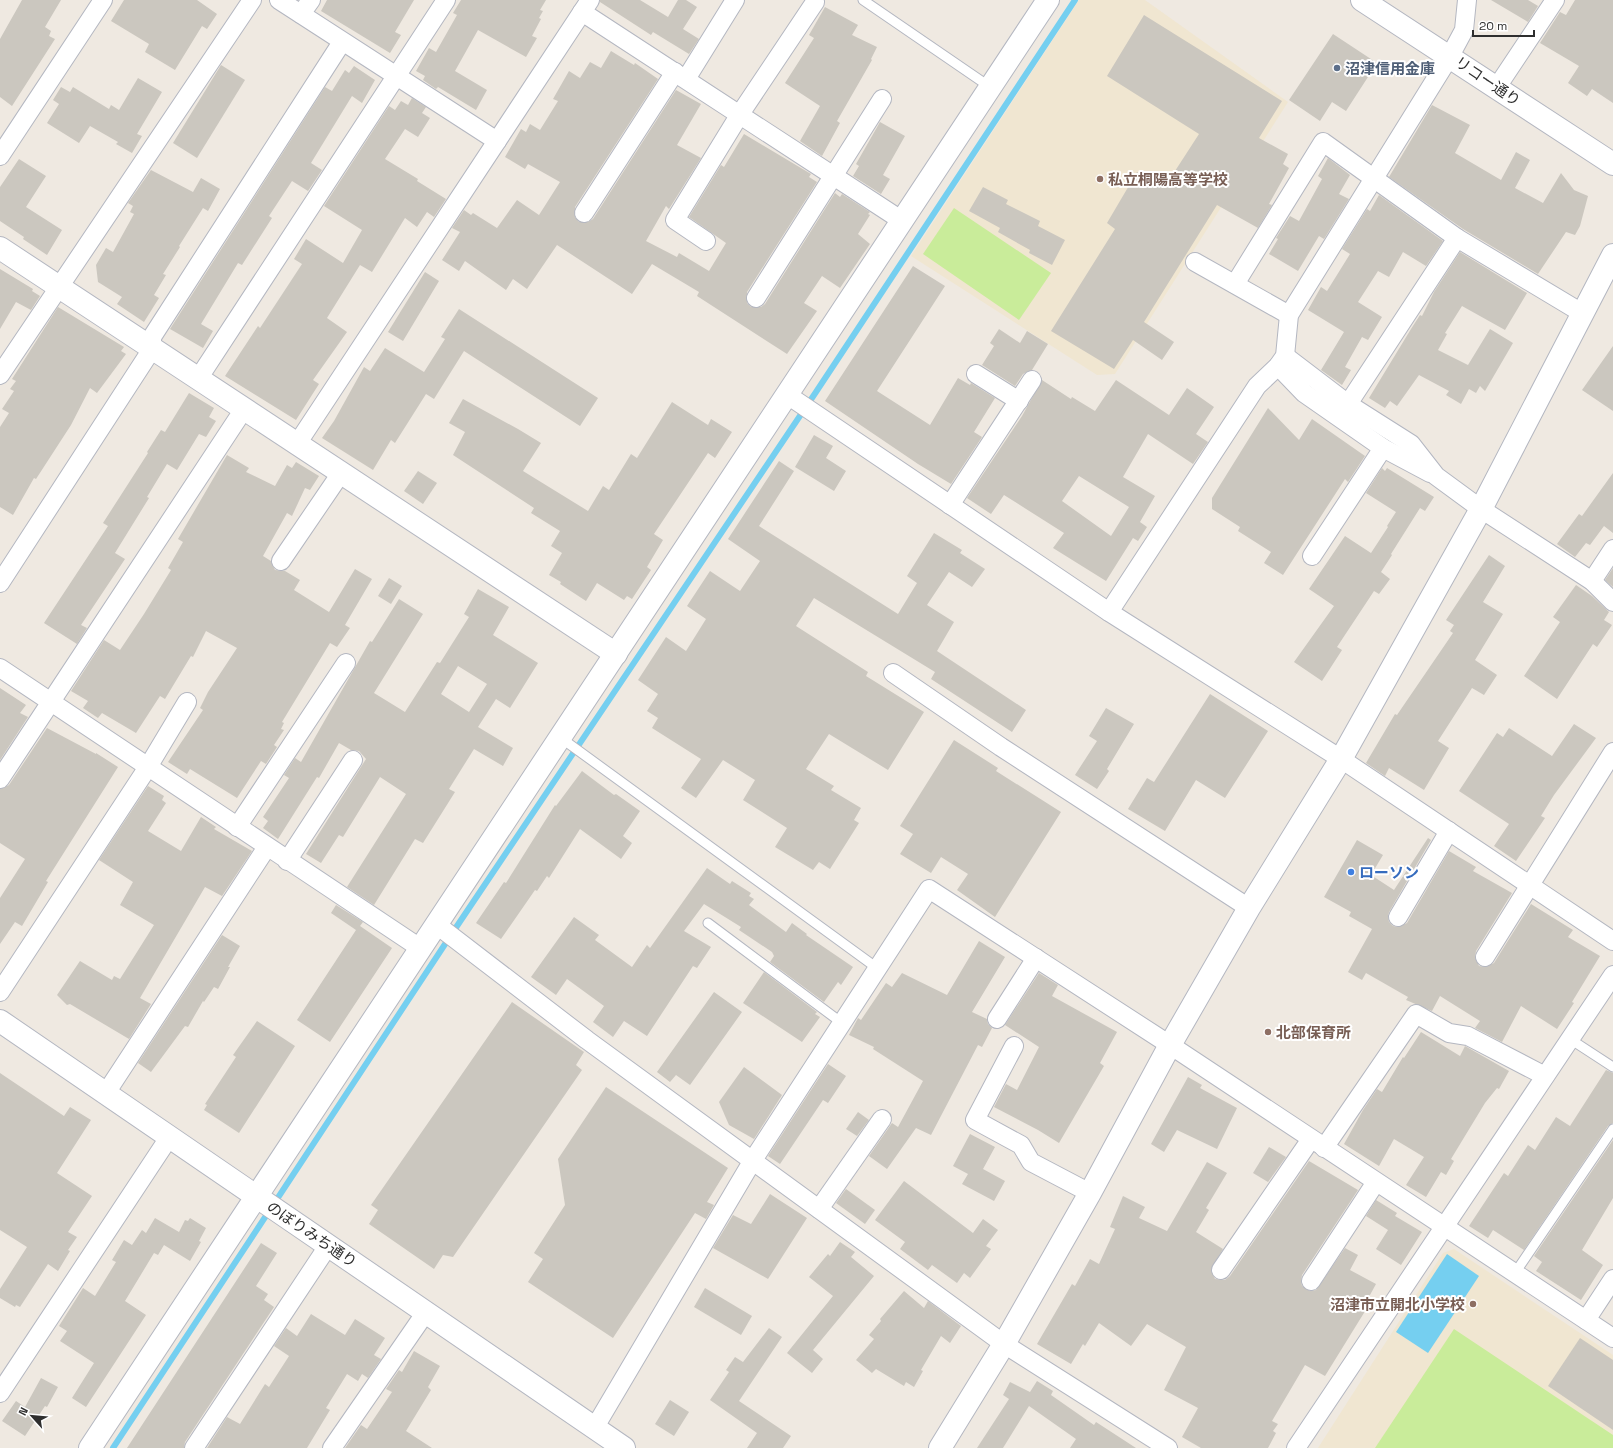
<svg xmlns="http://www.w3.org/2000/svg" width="1613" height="1448" font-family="'Space Grotesk','Noto Sans JP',sans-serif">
	<rect width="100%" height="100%" fill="#efe9e1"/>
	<g fill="#f0e6d1">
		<polygon points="1079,0 1145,0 1288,102 1115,374 1097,375 911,256"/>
		<polygon points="1454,1249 1613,1355 1613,1448 1318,1448 1443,1253"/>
	</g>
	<g fill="#c9ec9a">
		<polygon points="954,208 1051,273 1019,320 923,254"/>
		<polygon points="1454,1329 1613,1435 1613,1448 1375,1448"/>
	</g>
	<polygon fill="#75cff0" points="1447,1254 1479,1276 1428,1353 1396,1332"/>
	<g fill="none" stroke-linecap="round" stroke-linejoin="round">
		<polyline stroke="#75cff0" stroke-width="6" points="113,1448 455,929 816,392 1075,0"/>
	</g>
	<g fill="#cbc7bf" fill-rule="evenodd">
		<polygon points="22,0 61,0 45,27 51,31 49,36 55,39 12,106 0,97 0,39"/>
		<polygon points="124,0 197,0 217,14 207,29 202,26 175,70 145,52 149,44 111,21"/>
		<polygon points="327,0 414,0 395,32 401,35 390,53 321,11"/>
		<polygon points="461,0 546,0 540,10 543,11 539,18 541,19 532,36 537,38 526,57 478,30 455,71 487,90 476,110 438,87 436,89 423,80 425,76 416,71 429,48 436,52 457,15 453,13"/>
		<polygon points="600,0 640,0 668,17 678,0 686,0 697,7 683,29 699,39 689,54 653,32 651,35 600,2"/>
		<polygon points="1491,0 1528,0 1538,6 1528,22"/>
		<polygon points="1575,0 1613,0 1613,103 1592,89 1587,96 1568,83 1579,66 1540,43 1560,12 1566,15"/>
		<polygon points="825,7 858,25 852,35 877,47 871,59 872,60 837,121 840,123 822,156 800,141 820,106 785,83 814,38 809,35"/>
		<polygon points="1144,15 1282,101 1259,138 1288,154 1283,164 1289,168 1269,204 1272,205 1258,228 1217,205 1144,322 1174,342 1162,360 1133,340 1114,369 1051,331 1115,229 1107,223 1137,172 1164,188 1199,134 1107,76"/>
		<polygon points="1333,34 1377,63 1346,111 1332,102 1320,121 1289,100"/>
		<polygon points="611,51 634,65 635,63 658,79 575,207 575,217 579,222 588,222 593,219 676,90 701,104 677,145 701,158 669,209 666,206 646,241 677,257 679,253 709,271 726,243 689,217 721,165 724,167 744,134 811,174 809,177 817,182 747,292 747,303 751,307 761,307 765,304 835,193 840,197 842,194 870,212 868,214 870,215 858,234 870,244 840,288 822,276 804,303 817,311 787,354 697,296 699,292 652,264 632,294 557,245 527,289 513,279 506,290 465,261 459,271 442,260 460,232 452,228 464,210 471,215 473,213 497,228 517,200 539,215 560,182 528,164 525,169 505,157 521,129 526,132 530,124 540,130 558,101 553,99 569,71 580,78 590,62 601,68"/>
		<polygon points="221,65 245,80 197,158 173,143"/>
		<polygon points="354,66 375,80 362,103 352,96 311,163 322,170 308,191 292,181 269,216 272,218 242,265 238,263 201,324 213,331 203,348 170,329 325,87 332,91 345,70 349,73"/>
		<polygon points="138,78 162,92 137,134 142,136 132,153 116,144 118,142 90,126 79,143 47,123 59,104 53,100 61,87 70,92 73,87 109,109 111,105 119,110"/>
		<polygon points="412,98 426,107 422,113 430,118 418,137 405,129 385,159 418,179 417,181 446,199 434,217 427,212 417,227 405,218 372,272 360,265 327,318 347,332 313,380 319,384 296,420 225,376 258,326 260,328 302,264 294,259 306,239 343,263 362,230 324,206 389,106 395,110 401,101 408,105"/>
		<polygon points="1432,105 1470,125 1455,153 1501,180 1516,152 1530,160 1515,188 1543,203 1561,173 1574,190 1588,196 1580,226 1575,235 1566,232 1538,274 1463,229 1389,177"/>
		<polygon points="880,122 905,136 883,175 890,179 881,194 853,176 859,166 856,164"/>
		<polygon points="1328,158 1350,175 1339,194 1349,199 1324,239 1319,236 1298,271 1269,254 1278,239 1276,238 1290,216 1299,221 1322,179 1318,176"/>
		<polygon points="19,159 46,176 26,207 62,230 47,255 23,239 24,237 0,221 0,187"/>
		<polygon points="151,170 193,192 201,178 220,189 208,211 203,208 179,246 180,247 163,274 166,275 154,295 159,298 144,322 117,304 122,297 98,282 96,265 106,248 113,252 134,214 130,212 133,206 128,203"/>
		<polygon points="983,187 1008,200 1006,204 1040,221 1038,226 1065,240 1052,265 1029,253 1030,250 998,232 1000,228 969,211"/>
		<polygon points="1379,195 1443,241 1426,266 1403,252 1389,277 1378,271 1358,302 1382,317 1368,340 1362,337 1345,367 1351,370 1342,385 1321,370 1344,332 1308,310 1321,287 1327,291 1350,254 1342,249 1367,209 1370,211"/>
		<polygon points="1460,252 1527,293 1505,330 1462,306 1445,333 1447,334 1438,350 1468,365 1490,329 1513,343 1485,391 1480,386 1476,393 1469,389 1461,404 1446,395 1449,391 1419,375 1397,406 1390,401 1385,408 1369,398 1411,329 1420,315 1422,316 1434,292"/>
		<polygon points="913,266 945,286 877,391 930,425 958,378 970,385 971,383 995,398 974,432 982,437 951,484 918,464 825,401"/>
		<polygon points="0,269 33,289 32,291 40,296 31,310 16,302 0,329"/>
		<polygon points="425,272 439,281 403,341 388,332"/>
		<polygon points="58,307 124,347 121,351 126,354 97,393 90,388 71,425 36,479 34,478 13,515 0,507 0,427 9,413 2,409 14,391 10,389 16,381 12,379"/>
		<polygon points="459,309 598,398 580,426 464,351 434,399 426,394 395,443 391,440 373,470 322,438 334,421 364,367 370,371 385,348 424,372 445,339 441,337"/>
		<polygon points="999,329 1020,343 1027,331 1048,344 1032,370 1023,374 1015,386 982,365 994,346 990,343"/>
		<polygon points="1613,346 1613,411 1582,390"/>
		<path d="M1042 380 1071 399 1072 397 1095 411 1116 380 1169 415 1187 388 1214 407 1196 434 1208 442 1193 464 1148 434 1123 477 1155 496 1140 522 1147 527 1138 541 1133 538 1106 581 1053 548 1064 533 1004 495 991 514 967 498 1022 416ZM1079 476 1129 507 1111 536 1062 501Z"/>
		<polygon points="189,393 214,408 209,417 216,421 206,437 199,434 177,470 167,464 147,497 149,498 115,553 125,559 81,625 87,628 77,644 44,623 108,526 103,523 148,453 147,452 161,430 165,432"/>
		<polygon points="463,399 518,429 541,443 523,471 588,511 603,486 609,490 631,454 637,458 672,402 708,425 711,419 732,432 715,458 708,453 654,534 663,540 647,567 651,570 632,599 627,596 624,600 597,583 586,601 560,584 561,582 549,575 562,553 551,546 560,531 531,513 534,508 453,455 465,432 449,423"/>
		<polygon points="1268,408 1299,440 1312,419 1365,456 1348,482 1345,479 1283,575 1264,563 1271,552 1238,531 1240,527 1212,509 1212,498"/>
		<polygon points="814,435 833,446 826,458 846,471 834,491 795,467"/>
		<polygon points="227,455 249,468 246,472 275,486 287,465 292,468 296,462 319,476 310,490 305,488 292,516 287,513 263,556 271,561 275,570 285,571 300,580 294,590 329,612 355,569 372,579 345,625 350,628 337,647 330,643 282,722 284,723 281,729 284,730 274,745 277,747 266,764 261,761 237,798 190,769 187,774 168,762 203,710 200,708 208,692 237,648 206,631 193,657 191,656 165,699 160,696 136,733 102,713 98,718 83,708 88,701 71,691 104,640 120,650 144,614 171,570 168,568 183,542 178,539"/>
		<polygon points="779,461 794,471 759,526 898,614 917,583 907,576 934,533 962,550 960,553 985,569 972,587 949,572 927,605 954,622 937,651 1026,710 1012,732 931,679 935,672 814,598 796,626 868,672 866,676 924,712 888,770 829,734 806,769 834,786 831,790 861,808 854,820 859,823 830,869 819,862 813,870 775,847 787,828 743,800 755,780 723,760 696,798 681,788 701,759 652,728 658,718 647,711 658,694 638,680 666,637 686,651 706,619 687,606 710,571 740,591 760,561 728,539"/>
		<polygon points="1382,468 1385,471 1387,468 1434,497 1425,511 1420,508 1391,554 1392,555 1381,572 1390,579 1379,594 1374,591 1337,647 1342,650 1322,681 1294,662 1334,606 1309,589 1345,536 1371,553 1388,527 1387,526 1396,512 1366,493"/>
		<polygon points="418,471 437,483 423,504 404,491"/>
		<polygon points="1613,473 1613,533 1604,526 1590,545 1586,543 1575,557 1557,544 1579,514 1582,516"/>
		<polygon points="1489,555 1505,566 1483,602 1503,614 1475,660 1497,675 1484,695 1472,688 1438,741 1449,748 1424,790 1389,768 1385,776 1366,763 1395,714 1397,715 1453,633 1450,631 1454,625 1446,620"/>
		<polygon points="1613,568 1613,587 1605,580"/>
		<polygon points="389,578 402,586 391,604 378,596"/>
		<polygon points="1576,585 1592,596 1609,612 1604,620 1612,625 1597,647 1593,644 1557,699 1524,676 1560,622 1553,617"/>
		<path d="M478 589 509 607 493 635 538 663 510 708 496 699 478 727 513 748 503 766 474 749 449 789 455 792 423 843 415 839 374 905 347 887 406 794 380 777 343 837 339 835 321 863 306 854 366 759 359 751 351 750 339 743 319 778 317 777 278 839 263 828 268 821 263 817 289 778 284 775 295 758 301 762 370 641 372 642 399 599 423 614 374 693 405 712 437 662 440 663 469 617 464 614ZM458 666 487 684 469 712 441 694Z"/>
		<polygon points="0,688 26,705 20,713 28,717 0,760"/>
		<polygon points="1210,694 1268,731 1225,798 1196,780 1165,831 1128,809 1147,778 1154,782"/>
		<polygon points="1106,708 1134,724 1107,769 1109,771 1097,789 1075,775 1097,741 1089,736"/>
		<polygon points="1574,724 1596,738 1554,795 1541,816 1545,818 1516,861 1494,846 1509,824 1459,791 1497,733 1503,737 1509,728 1552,756"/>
		<polygon points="47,728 96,754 96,753 118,767 46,881 48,882 22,926 15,922 0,944 0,898 25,859 0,843 0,789 9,785"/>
		<polygon points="954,740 998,768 996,771 1061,812 995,917 957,890 968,874 941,857 931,873 900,854 913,834 900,826"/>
		<polygon points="582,771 614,795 616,794 640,811 623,836 632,843 621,859 580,829 549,878 547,876 537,891 535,890 501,939 476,923 504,882 506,883 555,805 556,806"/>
		<polygon points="148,786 164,796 162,800 166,803 148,831 181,851 201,817 216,827 214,829 252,851 222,896 205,887 140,998 151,1004 129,1039 70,1004 67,1005 57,995 80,961 112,980 114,976 120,979 154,925 120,905 133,882 99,860"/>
		<polygon points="1428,838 1431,840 1389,912 1388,917 1389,922 1393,926 1398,927 1407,923 1449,851 1476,867 1473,871 1512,893 1476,951 1475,957 1479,966 1485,967 1494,963 1531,904 1573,930 1568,937 1600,956 1572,1002 1574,1003 1557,1029 1521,1006 1502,1042 1475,1028 1480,1021 1440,996 1432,1011 1406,1000 1408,997 1366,973 1362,980 1348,972 1372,929 1349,916 1351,912 1324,897 1357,840 1383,855 1371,875 1394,890"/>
		<polygon points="707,868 730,884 732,881 751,893 749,896 754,899 749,905 786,932 792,923 807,934 806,935 853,967 841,985 838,982 824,1002 770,962 774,956 772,952 739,930 741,927 704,904 684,931 711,947 697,968 693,966 647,1036 624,1021 613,1037 593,1022 604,1006 567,979 556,995 531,977 574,917 599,935 595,940 632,967 647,945 650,948"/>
		<polygon points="336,905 363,922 360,926 392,948 330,1042 297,1020 356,930 331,913"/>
		<polygon points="222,935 240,946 228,967 230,967 218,989 214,987 204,1002 203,1001 188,1027 185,1026 151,1072 138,1063"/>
		<polygon points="979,941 1005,957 972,1012 987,1019 988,1024 992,1028 982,1047 978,1045 931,1135 916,1128 887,1169 869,1156 892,1123 898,1127 923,1081 873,1049 874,1047 849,1035 858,1018 861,1020 886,983 892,987 902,973 947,995"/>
		<polygon points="764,972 817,1012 815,1014 820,1017 802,1042 743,1003"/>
		<polygon points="1039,973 1058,985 1052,996 1117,1032 1100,1063 1104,1066 1059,1143 1038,1130 994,1107 1006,1084 1017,1090 1039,1047 1005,1025"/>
		<polygon points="714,992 742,1012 690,1085 676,1075 670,1082 657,1072"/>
		<polygon points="512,1002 584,1052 576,1065 582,1070 453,1257 443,1255 434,1269 369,1224 378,1210 371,1205"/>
		<polygon points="257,1021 295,1046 239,1133 204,1110 207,1105 205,1104 236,1057 233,1055"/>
		<polygon points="1421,1032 1460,1056 1465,1046 1509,1071 1499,1089 1497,1088 1485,1103 1451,1159 1454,1161 1446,1175 1441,1172 1426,1197 1406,1185 1424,1157 1394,1139 1379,1166 1344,1144 1363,1110 1377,1089 1382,1092 1403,1057 1404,1058"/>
		<polygon points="828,1064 846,1076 828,1103 823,1100 780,1164 768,1156"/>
		<polygon points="744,1067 782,1095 754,1139 729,1125 719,1102"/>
		<polygon points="1606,1070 1613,1073 1613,1123 1608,1126 1524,1250 1493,1230 1488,1238 1469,1226 1504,1173 1508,1176 1528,1145 1535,1150 1556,1117 1570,1126"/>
		<polygon points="0,1073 64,1116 70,1107 91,1120 57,1173 92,1196 68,1232 77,1237 68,1250 70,1251 58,1271 48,1264 20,1307 16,1305 15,1307 0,1298 0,1289 27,1247 0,1230"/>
		<polygon points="1188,1077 1202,1085 1200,1088 1237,1108 1217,1149 1177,1130 1164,1152 1151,1144"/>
		<polygon points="606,1087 728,1168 707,1202 714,1205 706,1219 695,1213 613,1338 528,1282 543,1259 534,1253 565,1205 558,1159"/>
		<polygon points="858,1112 869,1120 857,1136 846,1129"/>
		<polygon points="970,1134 995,1147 983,1169 1005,1181 994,1201 962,1184 968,1174 953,1166"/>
		<polygon points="1613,1140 1613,1198 1582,1250 1603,1265 1581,1300 1536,1271 1542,1262 1534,1256"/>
		<polygon points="1269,1147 1286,1157 1268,1182 1253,1173"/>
		<polygon points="1309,1161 1358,1190 1302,1275 1301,1281 1302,1286 1310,1291 1316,1290 1345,1248 1358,1255 1350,1270 1376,1284 1364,1306 1367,1308 1325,1376 1305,1365 1272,1421 1278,1424 1273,1431 1276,1433 1268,1448 1201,1448 1182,1437 1198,1408 1164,1390 1186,1347 1147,1324 1131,1346 1099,1323 1085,1346 1083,1344 1071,1364 1037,1344 1072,1284 1075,1286 1090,1259 1099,1264 1115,1229 1110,1227 1123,1196 1145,1207 1139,1218 1167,1231 1207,1162 1227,1173 1206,1208 1209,1210 1196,1232 1223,1249 1211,1270 1215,1279 1225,1280 1230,1276"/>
		<polygon points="904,1181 973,1233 983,1219 998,1230 986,1246 991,1249 970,1278 964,1273 957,1283 932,1265 928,1270 900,1249 905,1242 875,1220"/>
		<polygon points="846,1189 875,1210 865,1224 836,1203"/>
		<polygon points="770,1194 807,1218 768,1279 713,1248 733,1215 751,1224"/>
		<polygon points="1376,1200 1397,1213 1395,1216 1422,1232 1401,1265 1376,1249 1388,1230 1366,1216"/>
		<polygon points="155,1218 179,1232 185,1220 188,1221 190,1218 206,1228 199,1241 201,1242 190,1261 164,1245 158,1255 154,1253 125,1301 146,1315 86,1407 72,1398 94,1363 60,1341 67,1331 59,1326 83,1288 95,1296 116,1262 112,1260 124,1240 132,1245 142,1230 146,1233"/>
		<polygon points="840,1242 855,1252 851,1257 874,1276 813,1350 823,1359 812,1373 787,1353 833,1296 809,1277 828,1254 830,1256"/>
		<polygon points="261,1243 277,1253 256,1286 268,1294 264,1300 274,1307 185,1442 184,1448 127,1448"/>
		<polygon points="705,1288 752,1316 741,1335 694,1307"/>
		<polygon points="904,1291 924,1308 928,1301 961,1326 950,1343 941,1336 921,1370 923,1371 914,1387 906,1382 904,1386 876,1369 872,1373 856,1360 874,1339 869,1335 881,1321 880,1319"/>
		<polygon points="311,1314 345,1335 355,1319 385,1338 374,1355 381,1359 368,1378 362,1374 358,1381 347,1374 326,1408 330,1410 307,1448 207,1448 227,1417 240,1424 265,1384 269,1387 289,1356 274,1346 286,1328 297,1336"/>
		<polygon points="769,1328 782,1337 739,1401 791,1436 783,1448 747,1448 757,1433 710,1400 729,1372 726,1370 735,1357 743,1362"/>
		<polygon points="1580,1338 1613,1360 1613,1430 1548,1386"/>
		<polygon points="414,1351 440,1366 428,1387 431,1390 406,1431 432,1448 345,1448 361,1425 367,1429 392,1392 386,1389 399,1370 402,1372"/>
		<polygon points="41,1378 58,1387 47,1407 45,1406 25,1436 2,1421 16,1401 25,1407"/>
		<polygon points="1037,1381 1053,1391 1051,1395 1094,1425 1096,1422 1136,1448 1070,1448 1076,1439 1029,1406 1003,1448 977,1448 1009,1399 1003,1395 1010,1382 1030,1392"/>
		<polygon points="670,1400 689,1412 674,1436 655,1424"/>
	</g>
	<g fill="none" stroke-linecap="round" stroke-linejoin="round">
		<defs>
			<g id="service">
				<polyline points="863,0 990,87"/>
				<polyline points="561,738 877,968"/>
				<polyline points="708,923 842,1023"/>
				<polyline points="1570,1039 1613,1067"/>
				<polyline points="1515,1273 1613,1129"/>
			</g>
			<g id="minor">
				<polyline points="279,0 497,141"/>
				<polyline points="582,12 901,220"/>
				<polyline points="301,14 311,0"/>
				<polyline points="686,79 735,0"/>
				<polyline points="1497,87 1555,0"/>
				<polyline points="0,156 103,0"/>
				<polyline points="584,213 675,72"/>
				<polyline points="706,241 675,220 740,114 815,2"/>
				<polyline points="1195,262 1289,315"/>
				<polyline points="1235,284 1323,142 1457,238"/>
				<polyline points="756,298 882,99"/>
				<polyline points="1285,356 1348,404 1411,444 1436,476 1481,509 1592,581 1613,602"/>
				<polyline points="1278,366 1304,393 1383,448 1430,473"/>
				<polyline points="976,374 1019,401"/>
				<polyline points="0,375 252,0"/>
				<polyline points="198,379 446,0"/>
				<polyline points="786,394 1109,612 1341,759 1613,941"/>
				<polyline points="1348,404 1457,238 1582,313"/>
				<polyline points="297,444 590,0"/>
				<polyline points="950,505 1032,380"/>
				<polyline points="1312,556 1383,448"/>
				<polyline points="281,561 341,473"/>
				<polyline points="1592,581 1613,549"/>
				<polyline points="0,583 152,349 152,337 342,42"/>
				<polyline points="1109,612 1257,386 1278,366 1285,356 1289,315 1450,56 1464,30 1467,0"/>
				<polyline points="0,668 420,948"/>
				<polyline points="893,673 1001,747 1249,908"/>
				<polyline points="0,779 244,409"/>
				<polyline points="237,827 346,663"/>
				<polyline points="287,861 353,760"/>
				<polyline points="1398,917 1449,831"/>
				<polyline points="437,925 587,1040 1004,1344 1168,1448"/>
				<polyline points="1485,957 1613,752"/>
				<polyline points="0,992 148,767 187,702"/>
				<polyline points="997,1019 1036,958"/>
				<polyline points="1014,1046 975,1120 1021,1145 1031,1162 1090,1193"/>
				<polyline points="106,1093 267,847"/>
				<polyline points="1324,1148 1416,1014 1449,1033 1468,1036 1545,1076"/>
				<polyline points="819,1209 882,1119"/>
				<polyline points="1221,1270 1311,1139"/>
				<polyline points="1311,1281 1376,1182"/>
				<polyline points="1586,1320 1613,1279"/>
				<polyline points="0,1393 170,1136"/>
				<polyline points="595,1427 753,1160 929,889 1170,1045 1613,1338"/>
				<polyline points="194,1448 328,1246"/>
				<polyline points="332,1448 426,1312"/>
				<polyline points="1296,1448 1613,975"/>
			</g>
			<g id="tertiary">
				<polyline points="0,248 616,654"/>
				<polyline points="0,1021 624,1448"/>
				<polyline points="90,1448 1048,0"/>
				<polyline points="940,1448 1004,1344 1090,1193 1170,1045 1249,908 1341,759 1481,509 1613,255"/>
			</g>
			<polyline id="secondary" points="1362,0 1613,164"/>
		</defs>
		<use href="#service" stroke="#b4b7c1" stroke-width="11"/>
		<use href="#minor" stroke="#b4b7c1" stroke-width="20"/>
		<use href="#tertiary" stroke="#b4b7c1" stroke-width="24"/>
		<use href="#secondary" stroke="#b4b7c1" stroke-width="24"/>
		<use href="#service" stroke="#fff" stroke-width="9"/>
		<use href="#minor" stroke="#fff" stroke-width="18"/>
		<use href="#tertiary" stroke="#fff" stroke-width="22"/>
		<use href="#secondary" stroke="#fff" stroke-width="22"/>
	</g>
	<circle fill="#5c6f8a" stroke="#fff" stroke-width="1.5" cx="1337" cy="68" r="4"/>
	<g fill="#8d6e63" stroke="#fff" stroke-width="1.5">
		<circle cx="1100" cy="179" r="4"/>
		<circle cx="1268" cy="1032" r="4"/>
		<circle cx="1473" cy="1304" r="4"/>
	</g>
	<circle fill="#3f7fe0" stroke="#fff" stroke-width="1.5" cx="1351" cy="872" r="4"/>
	<g text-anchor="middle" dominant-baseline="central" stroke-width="4" stroke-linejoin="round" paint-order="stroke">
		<g font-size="15" font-weight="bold" fill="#4e5e75" stroke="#fff" text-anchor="start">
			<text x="1345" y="68">沼津信用金庫</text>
		</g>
		<g font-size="15" fill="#2e2e2e" stroke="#fff">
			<text transform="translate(1488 81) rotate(34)">リコー通り</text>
			<text transform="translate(312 1234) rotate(34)">のぼりみち通り</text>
		</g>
		<g font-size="15" font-weight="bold" fill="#785e54" stroke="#fff" text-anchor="start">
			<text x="1108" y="179">私立桐陽高等学校</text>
			<text x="1276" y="1032">北部保育所</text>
			<text x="1465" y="1304" text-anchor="end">沼津市立開北小学校</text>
		</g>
		<g font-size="15" font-weight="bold" fill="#366cbe" stroke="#fff" text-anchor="start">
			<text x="1359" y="872">ローソン</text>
		</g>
	</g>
	<g transform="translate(32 1416) rotate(297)" stroke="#ffffff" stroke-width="3" paint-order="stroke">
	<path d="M0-3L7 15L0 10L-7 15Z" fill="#2e2e2e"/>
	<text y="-6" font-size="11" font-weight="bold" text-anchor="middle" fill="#2e2e2e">N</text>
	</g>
	<path d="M1473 30v6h61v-6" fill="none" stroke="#2e2e2e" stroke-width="2"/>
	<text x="1479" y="30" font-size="12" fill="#2e2e2e" stroke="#ffffff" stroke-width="3" paint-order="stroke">20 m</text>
</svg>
